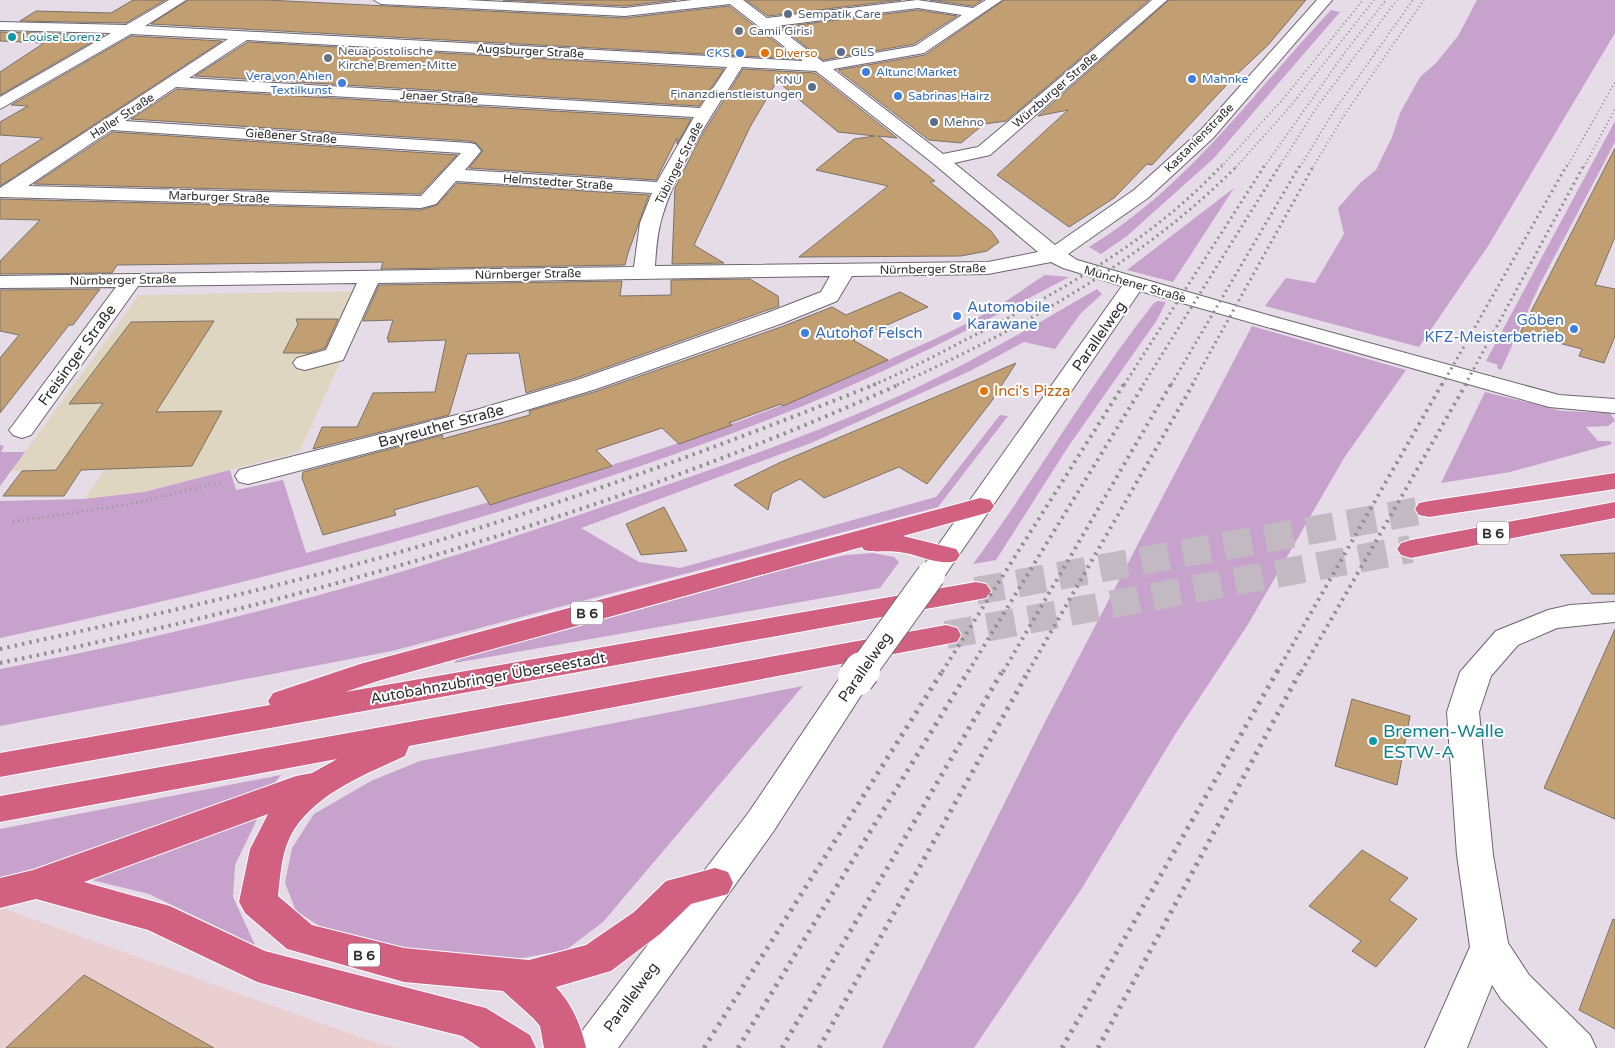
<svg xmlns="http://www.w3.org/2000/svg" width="1615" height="1048" font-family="'Varela Round',sans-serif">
	<rect width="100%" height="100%" fill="#e6dce7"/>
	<polygon fill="#e9cfd0" points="5,909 365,1039 396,1048 0,1048 0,910"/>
	<polygon fill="#dfd6c1" points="373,291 299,452 144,492 84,499 105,470 11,471 139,295"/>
	<g fill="#c6a2cc">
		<polygon points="1477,0 1615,0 1615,33 1488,246 1419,347 1265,306 1286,278 1315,283 1344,234 1338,208 1361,182 1376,170 1392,137 1400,113 1420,77 1436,63 1458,36"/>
		<path d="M1331 10 1340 12 1214 158 1127 236 1101 254 1089 247C1189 186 1252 94 1331 10Z"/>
		<polygon points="1615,121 1615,142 1540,284 1501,370 1497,368 1498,365 1486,361"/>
		<polygon points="1234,188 1173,282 1127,270"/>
		<path d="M1045 275 1069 277C982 323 894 369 803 406 544 509 272 579 0 638V501L84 499 144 492 230 470 236 490 283 480 306 553C500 500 694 448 877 365 914 348 953 332 988 312 1008 301 1026 287 1045 275Z"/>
		<path d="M1097 289 1102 294 1081 313 1055 349 1024 342 970 371 811 443 581 528 639 562 680 568 936 497 1000 415 1008 416 938 507 392 651 0 726V669C206 630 407 575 605 506 699 474 794 442 885 402 959 370 1028 329 1097 289Z"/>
		<path d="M1158 301 1166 302 1157 320 1068 447 996 560 973 564C1036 479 1088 386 1154 303Z"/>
		<polygon points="1252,326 1406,370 1344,458 1247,626 1176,733 1082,888 974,1048 882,1048 1046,720"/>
		<polygon points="1485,392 1562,411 1610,413 1615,421 1608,426 1586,427 1598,441 1610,441 1612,444 1510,472 1441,483"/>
		<polygon points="0,445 4,446 1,452 25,452 0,486"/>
		<polygon points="873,553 894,557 899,562 880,588 454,663 459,656 797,566 846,555"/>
		<polygon points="803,686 603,922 566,950 511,960 390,946 329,932 296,911 285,883 292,848 314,814 371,781 420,761"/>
		<polygon points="281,775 273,785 120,843 0,879 0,829"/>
		<polygon points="259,815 235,865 233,897 255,945 149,894 88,879 198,840"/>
	</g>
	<g fill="#c29f73" stroke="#7a7268">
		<polygon points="133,0 165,0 126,23 20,21 36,11 111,13"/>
		<polygon points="188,0 267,0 625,18 729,6 797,59 151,24"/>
		<polygon points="503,0 676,0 625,6"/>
		<polygon points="746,0 901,0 768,16"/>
		<polygon points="930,0 982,0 973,6"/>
		<polygon points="1004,0 1149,0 1006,121 984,124 961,143 929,140 838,70 925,55"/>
		<polygon points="1169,0 1306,0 1268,45 1234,77 1152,165 1147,164 1114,198 1069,227 997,175 1068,110 1038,116"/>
		<polygon points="918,10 957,16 914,44 823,60 781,27"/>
		<polygon points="0,32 1,32 104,35 0,95 0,72 44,43 0,41"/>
		<polygon points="131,36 222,41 0,186 0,165 43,138 0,135 0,122 28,106 11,105"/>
		<polygon points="248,42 724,69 699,106 195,76"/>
		<polygon points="743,69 815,73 897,138 878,136 935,181 930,182 991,231 999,242 987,251 961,256 799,257 888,186 816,170 854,139 875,136 838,132 777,81 750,127 694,245 724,263 672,264 675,188 699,140"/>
		<polygon points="177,89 691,119 677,144 677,138 656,180 469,168 483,151 476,143 469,141 131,119"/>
		<polygon points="112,132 457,155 420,194 34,184"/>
		<polygon points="1615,148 1615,237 1595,285 1615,289 1615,336 1604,363 1579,356 1582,349 1520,333"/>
		<polygon points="457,183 649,195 628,253 625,265 381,269 383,262 117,265 112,273 0,274 0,261 40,220 0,219 0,199 421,210 437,205"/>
		<polygon points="750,279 778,296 779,306 579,377 526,393 519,353 467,354 449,415 313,449 322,427 357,427 373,393 435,392 446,340 388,342 389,339 387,339 393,320 363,321 379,285 622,281 620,296 671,295 671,280"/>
		<polygon points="100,289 73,325 69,325 0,413 0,358 19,335 0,331 0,290"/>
		<polygon points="900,292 928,307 853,340 888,360 783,406 781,404 729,423 732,425 679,444 662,428 596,450 612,466 490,505 478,486 394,510 396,515 323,535 302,478 303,472 443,435 442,439 530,415 529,411 597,391 781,327 832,307 846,315"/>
		<polygon points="296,319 338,319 325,348 309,353 283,353 298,324"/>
		<polygon points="214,321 156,412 222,411 192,466 81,470 64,496 3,496 22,471 56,470 103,403 69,404 131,322"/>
		<polygon points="1016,363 991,402 927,484 899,467 824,498 800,479 772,493 768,510 734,485 781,462"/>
		<polygon points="664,507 687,551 641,555 626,524"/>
		<polygon points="1615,553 1615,594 1592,594 1560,555"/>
		<polygon points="1615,629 1615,819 1544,788"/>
		<polygon points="1352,699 1410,716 1397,785 1335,766"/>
		<polygon points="1362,850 1408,878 1389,900 1417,919 1376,967 1352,951 1361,941 1309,906"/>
		<polygon points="1613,919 1615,920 1615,1029 1579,1010"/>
		<polygon points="84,975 214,1048 6,1048"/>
	</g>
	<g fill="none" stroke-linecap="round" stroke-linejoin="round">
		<g stroke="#c2b9c3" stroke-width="28" stroke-dasharray="28 14" stroke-linecap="butt">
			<polyline points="976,591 1429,509"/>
			<polyline points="946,635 1411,549"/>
		</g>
		<defs>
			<g id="minor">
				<path d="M169 0H186L145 26 803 61 730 4 625 16 381 4 374 0H466L625 8 692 0H743L767 18 917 0 973 8 986 0H1002L924 53 833 69 943 154 978 147 1152 0H1167L990 155 954 163 1055 245 1134 190 1201 130 1317 0H1332L1213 138 1148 198 1068 254 1077 260 1271 316 1559 395 1615 399V413L1549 407 1140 291 941 581 931 584 921 581 917 575 1122 286 1063 268 1051 262 988 274 852 276 837 301 783 323 596 389 494 420 248 484 239 482 235 476 239 470 476 410 580 379 767 313 821 292 830 276 378 283 343 360 305 370 297 368 293 363 297 358 326 350 357 283 138 286 31 435 22 438 13 435 9 430 13 425 116 287 0 288V276L634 267 640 223 652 193 456 181 436 204 421 208 0 197V188L228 39 131 34 0 109V97L111 33 0 30V22L126 25ZM918 8 962 15 915 46 823 62 776 26ZM247 40 727 67 700 108 189 78ZM742 67 816 71 934 164 1038 252 988 262 655 266C656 250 657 233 662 217 678 163 713 114 742 67ZM176 87 694 117 657 182 465 170 481 151 475 144 469 143 125 121ZM111 130 461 153 421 196 28 186Z"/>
				<polygon points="1615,602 1615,622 1557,628 1518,645 1491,676 1479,712 1493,855 1508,943 1529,975 1590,1035 1596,1048 1548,1048 1501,999 1492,985 1467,1048 1425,1048 1470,947 1457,855 1447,712 1460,672 1496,631 1548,610 1570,605"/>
				<polygon points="856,667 867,670 872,678 867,686 773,832 618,1048 573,1048 579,1035 749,812 845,670"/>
			</g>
			<g id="highway">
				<polygon points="1615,473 1615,489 1429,517 1419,515 1415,509 1419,503 1429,501"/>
				<path d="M980 498 990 500 994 506 990 512 903 536 956 549 960 555 956 561C936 566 919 554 899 552 887 550 876 553 864 550L862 547 381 680 345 692 976 582 986 584 991 591 986 598 0 777V753L270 705 268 701 273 693 360 664Z"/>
				<polygon points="1615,502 1615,518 1411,558 1401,555 1397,549 1401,543 1411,540"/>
				<path d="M946 625 957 628 961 635 957 642 409 746 405 756C364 775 305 797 287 844 281 860 280 879 278 896L312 925 404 948 529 960 586 945 634 912 666 881 715 868 728 872 733 883 728 894 691 904 660 934 611 971 556 987C572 1004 581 1025 586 1048H544L540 1026 533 1018 503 991 404 982 287 949 245 913 239 902 250 849 268 814 84 882 170 906 265 951 486 1008 530 1035 536 1048H480L462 1036 357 1010 257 982 148 930 36 899 0 908V878L33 870 296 776 312 773 337 759 0 822V796Z"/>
			</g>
		</defs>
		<use href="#minor" stroke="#6d656f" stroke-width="2"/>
		<use href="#highway" stroke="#fff" stroke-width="2"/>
		<polyline stroke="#9a939b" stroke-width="2" stroke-dasharray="0.5 2" stroke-linecap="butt" points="1001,78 1005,79"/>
		<polyline stroke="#9a939b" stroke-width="3" stroke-dasharray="1 4" stroke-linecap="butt" points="13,522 130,504 223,482"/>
		<use href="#minor" fill="#fff" fill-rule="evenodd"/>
		<use href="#highway" fill="#d26181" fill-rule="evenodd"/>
		<g stroke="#948d95" stroke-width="2" stroke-dasharray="1 3" stroke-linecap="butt">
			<polyline points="1221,167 1284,98 1363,0"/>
			<polyline points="1236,167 1289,108 1374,0"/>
			<polyline points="1264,167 1346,51 1386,0"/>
			<polyline points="1279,167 1317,107 1397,0"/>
			<polyline points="1300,167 1334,111 1413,0"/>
			<polyline points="1313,167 1345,114 1424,0"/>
			<polyline points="1567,167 1615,82"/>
			<polyline points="1584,167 1615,109"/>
		</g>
		<g stroke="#948d95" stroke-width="3" stroke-dasharray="2 4" stroke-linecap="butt">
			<path d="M873 385C904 372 935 356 965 340 1055 295 1153 240 1222 165"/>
			<path d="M897 385C1020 329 1142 262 1238 165"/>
			<polyline points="1124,385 1265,165"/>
			<polyline points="1143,385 1280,165"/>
			<polyline points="1171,385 1300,165"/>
			<polyline points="1192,385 1314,165"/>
			<polyline points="1442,385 1567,165"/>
			<polyline points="1465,385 1584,165"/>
		</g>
		<g stroke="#948d95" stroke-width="4" stroke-dasharray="2.5 5" stroke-linecap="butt">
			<path d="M0 649C154 615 309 581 460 534 601 490 739 439 876 384"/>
			<path d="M0 663C307 600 614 513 900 384"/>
			<polyline points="942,672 1124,384"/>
			<polyline points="968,672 1144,384"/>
			<polyline points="1003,672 1171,384"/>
			<polyline points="1028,672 1193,384"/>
			<polyline points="1277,672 1442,384"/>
			<polyline points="1301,672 1466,384"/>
		</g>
		<g stroke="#948d95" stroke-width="5" stroke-dasharray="3 6" stroke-linecap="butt">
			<polyline points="704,1048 943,670"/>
			<polyline points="738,1048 969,670"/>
			<polyline points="782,1048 1003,670"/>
			<polyline points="819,1048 1029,670"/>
			<polyline points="1062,1048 1278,670"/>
			<polyline points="1098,1048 1301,670"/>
		</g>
		<defs>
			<polyline id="minor-bridge-far1" points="861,672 931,575"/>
			<polyline id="minor-bridge" points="856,678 862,670"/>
		</defs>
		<use href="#minor-bridge-far1" stroke="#6d656f" stroke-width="30" stroke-linecap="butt"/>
		<use href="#minor-bridge" stroke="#6d656f" stroke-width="38" stroke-linecap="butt"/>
		<use href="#minor-bridge-far1" stroke="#fff" stroke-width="28"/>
		<use href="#minor-bridge" stroke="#fff" stroke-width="36"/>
	</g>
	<g fill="#5c6f8a" stroke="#fff" stroke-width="2">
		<circle cx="788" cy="14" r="5"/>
		<circle cx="841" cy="52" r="5"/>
		<circle cx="812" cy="87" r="5"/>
		<circle cx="934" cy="122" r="5"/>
	</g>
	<g fill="#6b7280" stroke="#fff" stroke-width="2">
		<circle cx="739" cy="31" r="5"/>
		<circle cx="328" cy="58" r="5"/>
	</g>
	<g fill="#0f9aa8" stroke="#fff" stroke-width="2">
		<circle cx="12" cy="37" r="5"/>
		<circle cx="1373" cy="741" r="5"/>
	</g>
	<g fill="#3f7fe0" stroke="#fff" stroke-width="2">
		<circle cx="740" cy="53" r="5"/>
		<circle cx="866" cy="72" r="5"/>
		<circle cx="1192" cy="79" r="5"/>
		<circle cx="342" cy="83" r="5"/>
		<circle cx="898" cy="96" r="5"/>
		<circle cx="957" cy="316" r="5"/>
		<circle cx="1574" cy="329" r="5"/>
		<circle cx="805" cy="333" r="5"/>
	</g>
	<g fill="#e8710a" stroke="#fff" stroke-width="2">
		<circle cx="765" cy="53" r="5"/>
		<circle cx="984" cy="391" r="5"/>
	</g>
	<g text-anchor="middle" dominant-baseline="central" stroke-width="4" stroke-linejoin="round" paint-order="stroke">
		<g font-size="12" fill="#4e5e75" stroke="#fff" text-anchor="start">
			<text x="798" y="14">Sempatik Care</text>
			<text x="851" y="52">GLS</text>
			<text x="802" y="80" text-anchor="end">KNU<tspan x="802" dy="14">Finanzdienstleistungen</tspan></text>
			<text x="944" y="122">Mehno</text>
		</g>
		<g font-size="12" fill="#5b616d" stroke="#fff" text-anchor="start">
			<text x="749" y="31">Camii Girisi</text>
			<text x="338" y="51">Neuapostolische<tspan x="338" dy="14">Kirche Bremen-Mitte</tspan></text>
		</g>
		<g font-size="12" fill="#0d838f" stroke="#fff" text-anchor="start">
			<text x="22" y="37">Louise Lorenz</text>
		</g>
		<g font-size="12" fill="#312e32" stroke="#fff">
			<text transform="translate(530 51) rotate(3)">Augsburger Straße</text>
			<text transform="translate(1055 90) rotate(-41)">Würzburger Straße</text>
			<text transform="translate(439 97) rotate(3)">Jenaer Straße</text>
			<text transform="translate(122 116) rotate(-33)">Haller Straße</text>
			<text transform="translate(291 136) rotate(4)">Gießener Straße</text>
			<text transform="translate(1199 138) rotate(-45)">Kastanienstraße</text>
			<text transform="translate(679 163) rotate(-63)">Tübinger Straße</text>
			<text transform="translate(558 182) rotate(4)">Helmstedter Straße</text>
			<text transform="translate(219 197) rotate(2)">Marburger Straße</text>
			<text transform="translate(933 269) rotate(-1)">Nürnberger Straße</text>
			<text transform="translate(528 274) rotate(-1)">Nürnberger Straße</text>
			<text transform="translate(123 280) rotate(-1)">Nürnberger Straße</text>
			<text transform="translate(1135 284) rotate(16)">Münchener Straße</text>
		</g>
		<g font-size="12" fill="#366cbe" stroke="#fff" text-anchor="start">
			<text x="730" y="53" text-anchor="end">CKS</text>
			<text x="876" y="72">Altunc Market</text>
			<text x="332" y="76" text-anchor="end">Vera von Ahlen<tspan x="332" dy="14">Textilkunst</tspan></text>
			<text x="1202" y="79">Mahnke</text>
			<text x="908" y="96">Sabrinas Hairz</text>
		</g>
		<g font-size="12" fill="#c56008" stroke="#fff" text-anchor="start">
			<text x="775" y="53">Diverso</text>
		</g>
		<g fill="#fff" stroke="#6f6d70" stroke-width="1">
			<rect x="1477" y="521.5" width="32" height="23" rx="4"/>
			<rect x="571" y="601.5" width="32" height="23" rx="4"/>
			<rect x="348" y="943.5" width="32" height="23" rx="4"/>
		</g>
		<g font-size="14" font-weight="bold" fill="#312e32">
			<text x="1493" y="533">B 6</text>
			<text x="587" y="613">B 6</text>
			<text x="364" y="955">B 6</text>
		</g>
		<g font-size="15" fill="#366cbe" stroke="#fff" text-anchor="start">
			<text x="967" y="307">Automobile<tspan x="967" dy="17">Karawane</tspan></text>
			<text x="1564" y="320" text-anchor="end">Göben<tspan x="1564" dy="17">KFZ-Meisterbetrieb</tspan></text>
			<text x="815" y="333">Autohof Felsch</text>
		</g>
		<g font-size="15" fill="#312e32" stroke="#fff">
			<text transform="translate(1099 336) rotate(-55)">Parallelweg</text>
			<text transform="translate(77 355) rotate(-54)">Freisinger Straße</text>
			<text transform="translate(441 426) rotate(-15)">Bayreuther Straße</text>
			<text transform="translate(865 667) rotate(-55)">Parallelweg</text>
			<text transform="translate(488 678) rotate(-10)">Autobahnzubringer Überseestadt</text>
			<text transform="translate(631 997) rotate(-54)">Parallelweg</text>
		</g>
		<g font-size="15" fill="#c56008" stroke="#fff" text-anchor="start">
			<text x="994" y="391">Inci's Pizza</text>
		</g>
		<g font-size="18" fill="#0d838f" stroke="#fff" text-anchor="start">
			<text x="1383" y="731">Bremen-Walle<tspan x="1383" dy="21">ESTW-A</tspan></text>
		</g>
	</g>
</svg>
